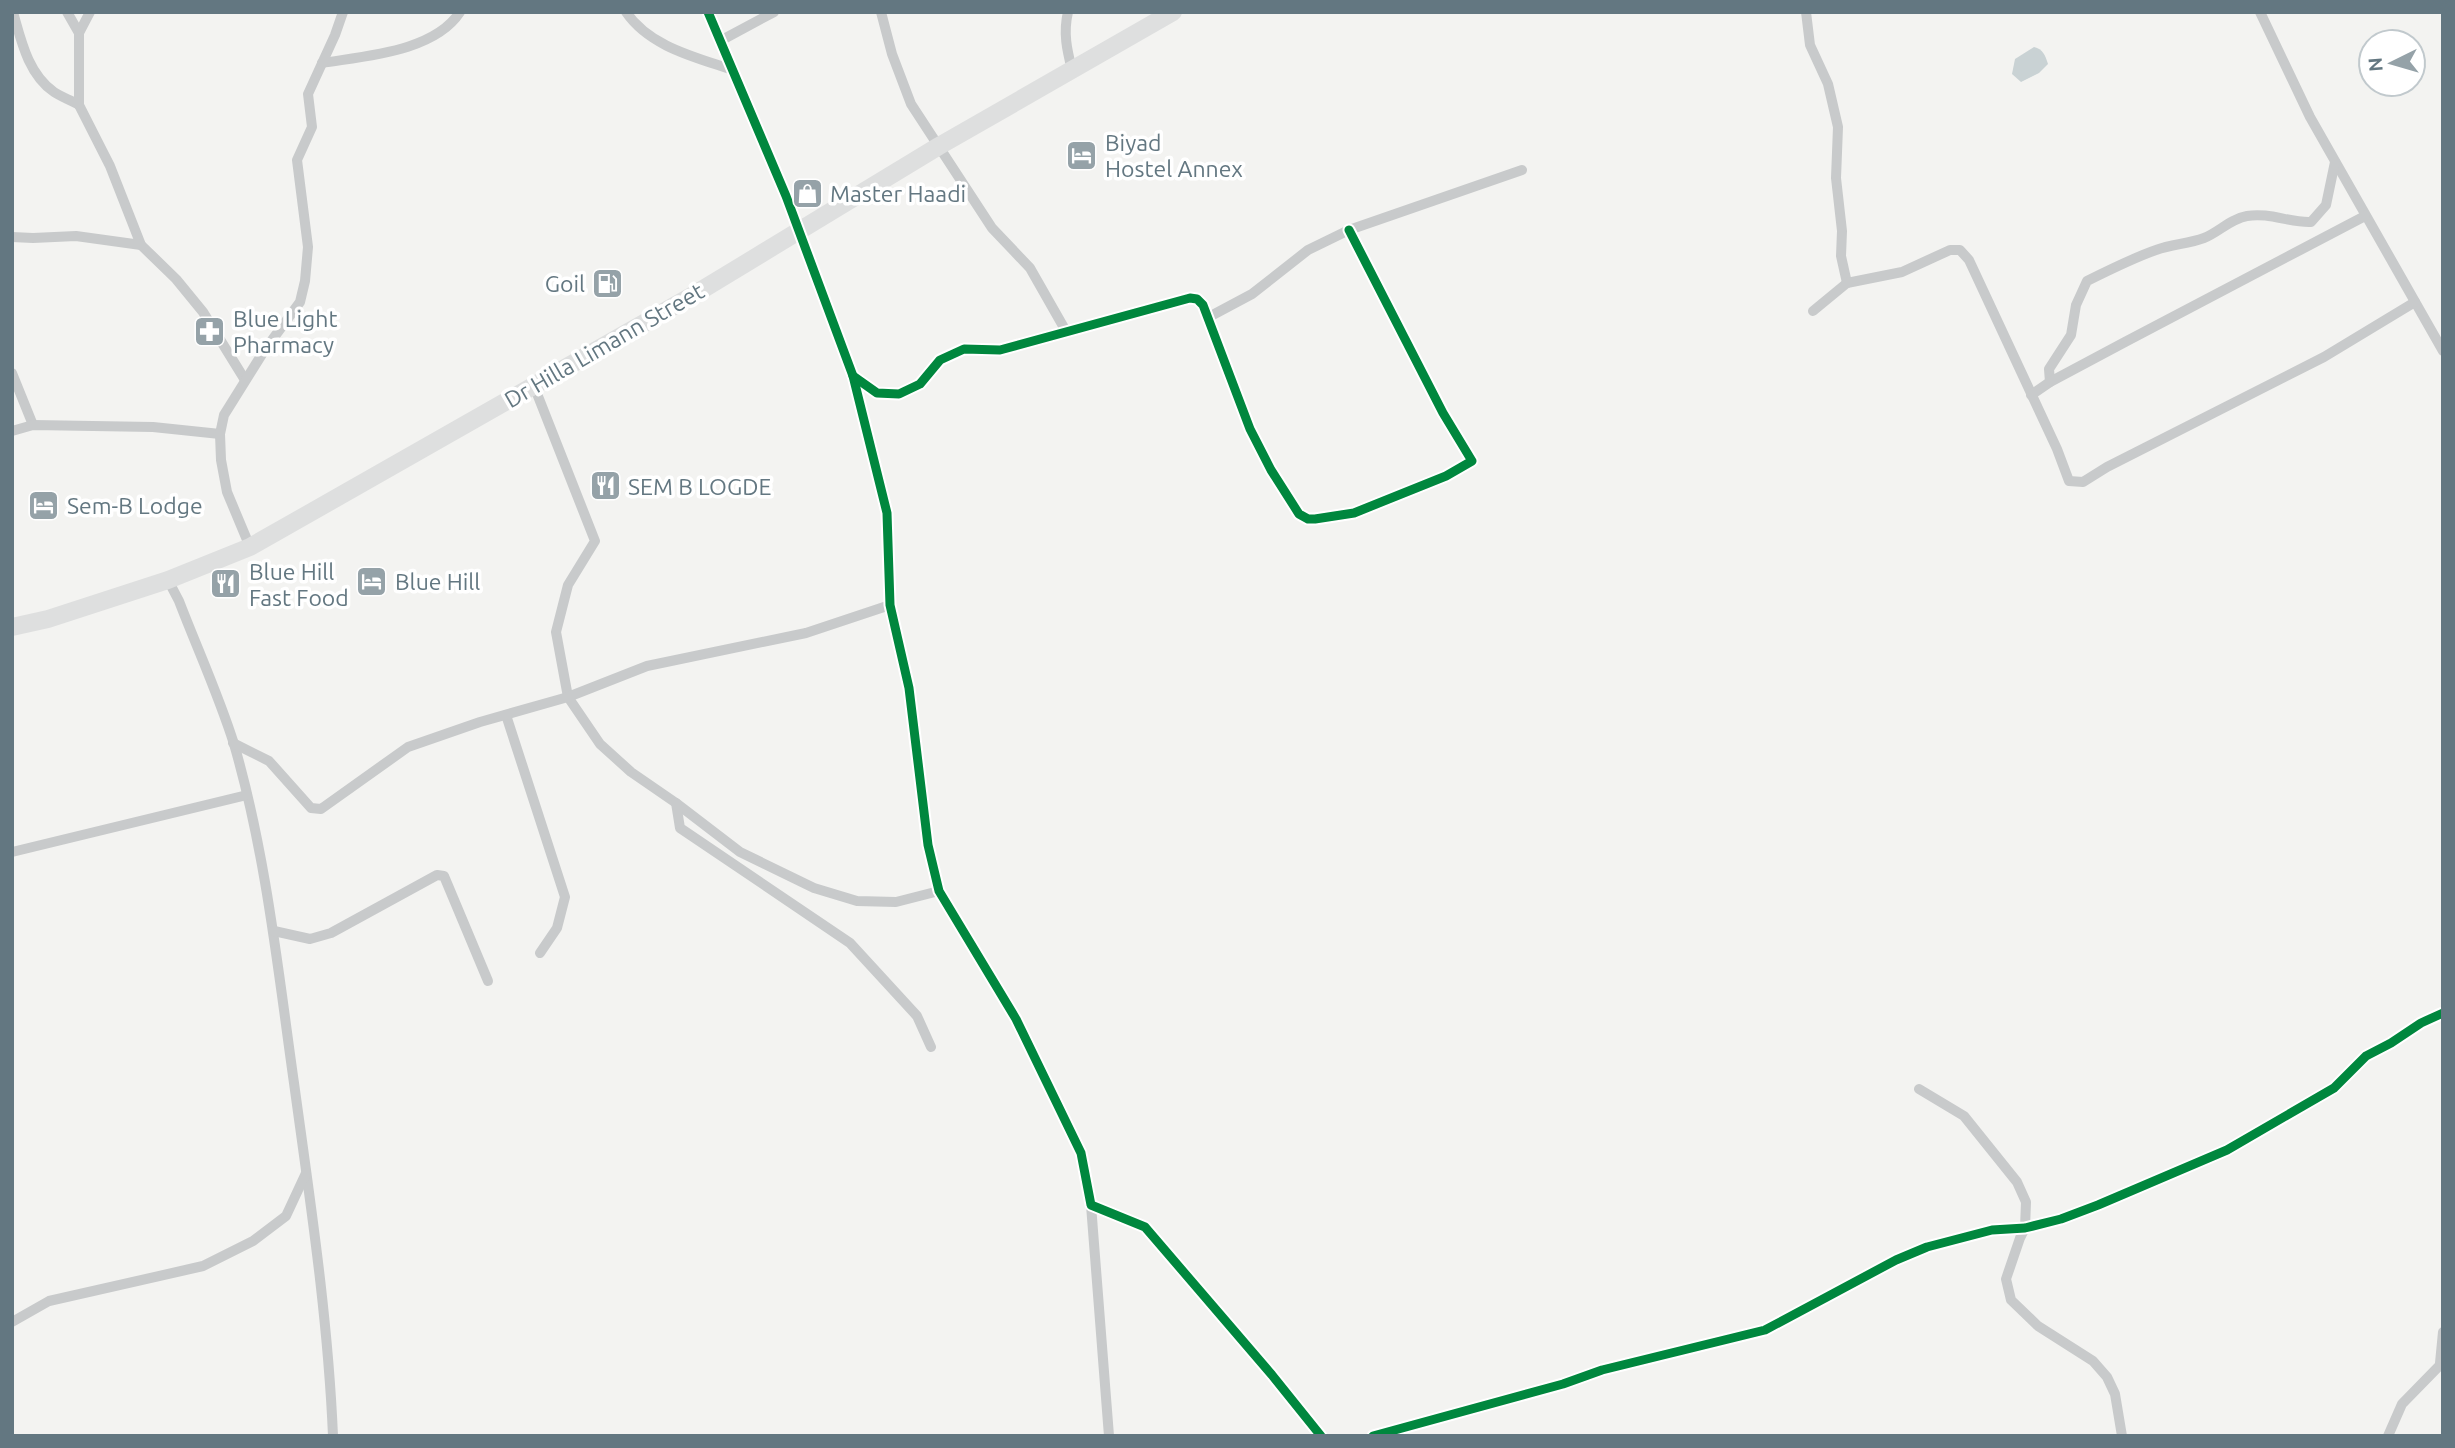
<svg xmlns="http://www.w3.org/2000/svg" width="2455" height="1448" font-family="Ubuntu,sans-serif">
	<rect width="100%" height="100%" fill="#f3f3f1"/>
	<path fill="#c9d2d4" d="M2034 47C2043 49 2045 55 2048 64L2039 73 2021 82 2012 74 2015 59Z"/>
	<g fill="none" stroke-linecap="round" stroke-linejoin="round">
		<g stroke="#c8cacb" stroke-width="10">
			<path d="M13 12C21 40 28 74 54 92 61 97 71 100 79 105"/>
			<polyline points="67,12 79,33"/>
			<polyline points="90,12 79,33 79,105 110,166 141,245 176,279 203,312 245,380"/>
			<path d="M626 12C650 47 695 57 733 70"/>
			<polyline points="708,12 786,196 853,376 887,513 890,605 909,688 928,845 939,891 1016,1019 1081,1153 1091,1205 1145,1227 1272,1375 1321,1436"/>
			<polyline points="881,12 892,54 911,104 992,228 1030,268 1067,333"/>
			<path d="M1068 12C1063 33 1067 50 1072 70"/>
			<polyline points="1806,12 1810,45 1828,84 1838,127 1836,178 1842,231 1841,256 1847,283"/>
			<polyline points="2260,12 2310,117 2443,351"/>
			<polyline points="720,41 774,12"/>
			<path d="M322 63C364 56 434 52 460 12"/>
			<polyline points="12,237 33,238 76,236 141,245"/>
			<polyline points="1813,311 1847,283 1902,272 1950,250 1960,250 1969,260 2057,449 2069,481 2083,482 2107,467 2324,357 2415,302"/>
			<polyline points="1207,318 1252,294 1308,250 1349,230 1522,170"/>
			<polyline points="12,373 33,425"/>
			<polyline points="853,376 877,393 899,394 920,384 940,360 964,349 1000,350 1190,298 1197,299 1203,305 1250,429 1271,470 1299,514 1308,519 1315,519 1354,513 1446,476 1472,461 1443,413 1349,230"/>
			<path d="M2050 382 2049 369 2071 335 2076 305 2087 281C2109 270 2133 258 2156 250 2172 244 2188 244 2204 238 2219 232 2230 219 2247 216 2269 212 2290 223 2311 222L2326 205 2335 162"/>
			<polyline points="534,386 595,541 568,585 556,632 568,697 600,744 631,772 676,803 740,852 814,888 857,901 896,902 939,891"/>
			<polyline points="2031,395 2050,382 2125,342 2365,216"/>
			<polyline points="12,431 33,425 153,427 220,434"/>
			<polyline points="250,547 227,492 221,460 220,434 224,415 264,351 300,302 305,281 308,247 297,160 312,127 308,94 335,35 343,12"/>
			<path d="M168 580 179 601C197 648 219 696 234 744 266 854 278 970 294 1083 310 1200 328 1317 333 1436"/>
			<polyline points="506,715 565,897 557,928 540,953"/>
			<polyline points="233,743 269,761 311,808 321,809 408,747 480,722 568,697 647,666 806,633 890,605"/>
			<polyline points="676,803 680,828 850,943 917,1016 931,1047"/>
			<polyline points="12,852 247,795"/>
			<polyline points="274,931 310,939 331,933 437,875 444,876 488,981"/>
			<polyline points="1919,1089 1964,1116 2017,1182 2026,1202 2025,1228 2020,1238 2006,1279 2011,1300 2038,1326 2093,1361 2107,1377 2115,1394 2122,1436"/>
			<polyline points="1091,1205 1109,1436"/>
			<polyline points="12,1322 49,1301 203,1266 253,1241 286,1216 306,1173"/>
			<polyline points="2440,1363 2443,1332"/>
			<polyline points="1373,1436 1563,1384 1602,1370 1765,1330 1896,1260 1927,1247 1992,1230 2025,1228 2061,1219 2098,1205 2227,1150 2334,1088 2366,1056 2391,1043 2421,1023 2443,1013"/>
			<polyline points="2388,1436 2402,1404 2443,1362"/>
		</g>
		<polyline stroke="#dedfdf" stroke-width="18" points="12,627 48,619 168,580 250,547 695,294 939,146 1173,12"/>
		<defs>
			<g id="cycleway">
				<polyline points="708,12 786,196 853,376 887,513 890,605 909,688 928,845 939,891 1016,1019 1081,1153 1091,1205 1145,1227 1272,1375 1321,1436"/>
				<polyline points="853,376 877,393 899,394 920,384 940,360 964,349 1000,350 1190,298 1197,299 1203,305 1250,429 1271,470 1299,514 1308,519 1315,519 1354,513 1446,476 1472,461 1443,413 1349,230"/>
				<polyline points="1373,1436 1563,1384 1602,1370 1765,1330 1896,1260 1927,1247 1992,1230 2025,1228 2061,1219 2098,1205 2227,1150 2334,1088 2366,1056 2391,1043 2421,1023 2443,1013"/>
			</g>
		</defs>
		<use href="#cycleway" stroke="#fff" stroke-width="13"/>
		<use href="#cycleway" stroke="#00873e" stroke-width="9"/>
	</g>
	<defs>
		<symbol id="hotel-square" viewBox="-11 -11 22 22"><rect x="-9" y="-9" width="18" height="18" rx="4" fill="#95a2a8" stroke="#fff"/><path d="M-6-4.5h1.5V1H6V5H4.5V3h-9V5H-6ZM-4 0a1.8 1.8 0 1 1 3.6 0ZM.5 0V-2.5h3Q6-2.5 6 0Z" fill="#fff"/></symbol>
		<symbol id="shop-square" viewBox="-11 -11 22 22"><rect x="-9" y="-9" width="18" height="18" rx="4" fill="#95a2a8" stroke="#fff"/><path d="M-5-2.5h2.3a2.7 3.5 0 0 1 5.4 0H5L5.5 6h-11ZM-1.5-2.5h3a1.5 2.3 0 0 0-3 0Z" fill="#fff"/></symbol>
		<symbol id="fuel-square" viewBox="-11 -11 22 22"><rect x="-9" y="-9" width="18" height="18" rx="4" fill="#95a2a8" stroke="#fff"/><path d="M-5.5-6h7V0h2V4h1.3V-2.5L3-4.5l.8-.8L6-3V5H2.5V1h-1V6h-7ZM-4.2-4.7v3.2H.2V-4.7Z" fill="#fff"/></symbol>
		<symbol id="pharmacy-square" viewBox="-11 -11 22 22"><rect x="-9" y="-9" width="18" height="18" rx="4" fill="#95a2a8" stroke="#fff"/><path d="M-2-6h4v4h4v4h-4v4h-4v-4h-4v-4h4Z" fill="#fff"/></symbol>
		<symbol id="restaurant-square" viewBox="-11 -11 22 22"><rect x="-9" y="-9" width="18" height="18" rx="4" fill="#95a2a8" stroke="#fff"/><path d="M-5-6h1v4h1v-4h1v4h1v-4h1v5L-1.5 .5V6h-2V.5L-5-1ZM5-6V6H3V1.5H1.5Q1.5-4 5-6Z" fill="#fff"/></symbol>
	</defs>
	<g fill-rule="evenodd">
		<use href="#hotel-square" x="1064" y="138" width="35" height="35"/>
		<use href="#shop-square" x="790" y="176" width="35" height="35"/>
		<use href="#fuel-square" x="590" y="266" width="35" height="35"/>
		<use href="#pharmacy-square" x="192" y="314" width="35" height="35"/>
		<use href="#restaurant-square" x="588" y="468" width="35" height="35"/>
		<use href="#hotel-square" x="26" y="488" width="35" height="35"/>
		<use href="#hotel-square" x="354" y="564" width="35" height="35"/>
		<use href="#restaurant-square" x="208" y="566" width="35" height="35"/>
	</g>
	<g text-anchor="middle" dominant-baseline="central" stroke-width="7" stroke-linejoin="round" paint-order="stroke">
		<g font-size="23" fill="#637781" stroke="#fff" text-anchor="start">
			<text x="1105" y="142">Biyad<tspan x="1105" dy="26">Hostel Annex</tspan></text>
			<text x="830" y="193">Master Haadi</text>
			<text x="585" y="283" text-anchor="end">Goil</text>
			<text x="233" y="318">Blue Light<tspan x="233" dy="26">Pharmacy</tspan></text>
			<text x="628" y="486">SEM B LOGDE</text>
			<text x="67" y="505">Sem-B Lodge</text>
			<text x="249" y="571">Blue Hill<tspan x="249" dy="26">Fast Food</tspan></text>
			<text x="395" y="581">Blue Hill</text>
		</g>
		<g font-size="23" fill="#637781" stroke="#fff">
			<text transform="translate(604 345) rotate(-30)">Dr Hilla Limann Street</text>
		</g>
	</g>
	<rect width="2455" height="1448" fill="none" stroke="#637781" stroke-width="28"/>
	<g transform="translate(2392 63) rotate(265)"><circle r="33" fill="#ffffff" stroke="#c1c9cd" stroke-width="2"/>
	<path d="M0-5L12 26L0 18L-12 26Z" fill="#95a2a8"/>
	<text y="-10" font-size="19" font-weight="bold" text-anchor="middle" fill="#637781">N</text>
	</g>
</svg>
